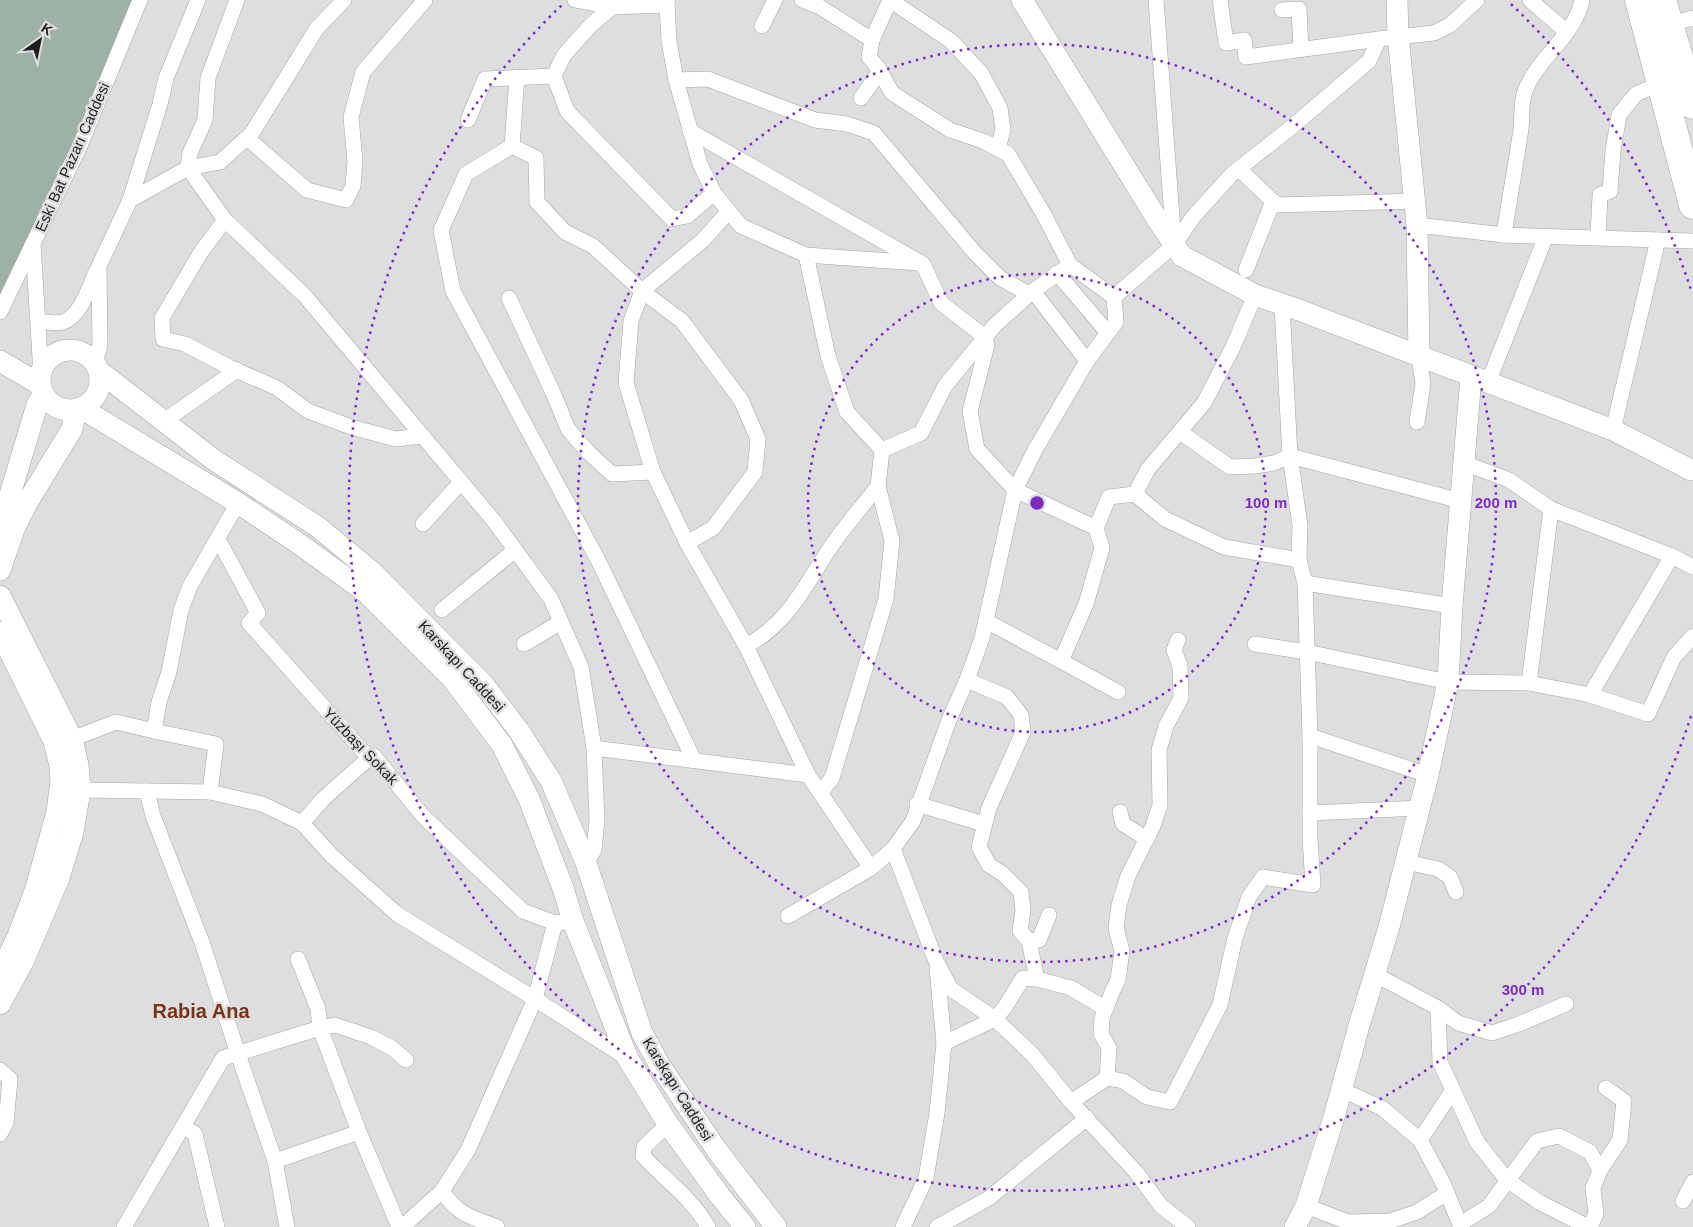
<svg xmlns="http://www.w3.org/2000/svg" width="1693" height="1227" font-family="Helvetica,sans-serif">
	<rect width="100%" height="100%" fill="#dedee0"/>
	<polygon fill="#9db2a5" points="0,0 140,0 0,307"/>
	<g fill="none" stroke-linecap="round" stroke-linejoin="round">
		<defs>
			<g id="street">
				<polyline points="237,0 208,78 205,120 190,153 188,168 225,220 305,296 494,521 551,599 581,667 594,748 597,820 594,850 586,863"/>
				<polyline points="575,0 612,7 667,5 668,0"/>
				<polyline points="802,0 820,7 872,40"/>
				<polyline points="890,0 872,40 869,57 878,68 892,93 950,130 983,141 1008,154 1043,213 1070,265 1114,297 1174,245"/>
				<polyline points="890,0 951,41 981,73 1000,108 1003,130 998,148"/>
				<polyline points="1156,0 1174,245 1193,217 1232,174 1288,130 1369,61 1379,39 1434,33 1450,25 1477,0"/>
				<polyline points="1220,0 1226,43 1244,40 1246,57 1379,39"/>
				<polyline points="1530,0 1567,32"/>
				<polyline points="667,5 669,41 676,80 700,164 714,193 741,226 806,255 918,263"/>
				<polyline points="1282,10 1299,9 1301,49"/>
				<polyline points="1669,24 1693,18"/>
				<polyline points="762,26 775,0"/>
				<polyline points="554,76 567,111 672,219 687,216 714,193"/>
				<polyline points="676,80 708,79 815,120 847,124 874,133 975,253 1000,278 1029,294"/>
				<polyline points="861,98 880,71"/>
				<polyline points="468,120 485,79 554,76 564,55 591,25 612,7"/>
				<polyline points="690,131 923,264 941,303 985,337 987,345 970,411 977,449 1015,490 1096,528"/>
				<polyline points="247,138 307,190 346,200 353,186 355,161 351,117 363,72 425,0"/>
				<polyline points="512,146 466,174 441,230 453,291 599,562 694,760"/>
				<polyline points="512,146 536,158 537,202 565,232 593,246 642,291 682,321 741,400 758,439 755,472 713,528 687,543"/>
				<polyline points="512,146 517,77"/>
				<polyline points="1239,169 1277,205 1416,201"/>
				<polyline points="130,200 188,168 220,162 252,133 317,28 344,0"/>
				<polyline points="729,211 703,240 642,291 631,321 626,383 653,472 687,543 746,646 808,775"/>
				<polyline points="225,220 201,252 162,318 163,339 185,344 229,367 277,388 308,411 351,427 396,439 422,436"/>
				<path d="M1417 225 1504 235C1509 200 1516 164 1521 129 1522 117 1521 102 1525 91 1538 57 1575 36 1582 0"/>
				<polyline points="1504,235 1693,241"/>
				<polyline points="1598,237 1600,195 1610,191 1613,151 1619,115 1636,94 1661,83"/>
				<polyline points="33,244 41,374"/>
				<polyline points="806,255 828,356 847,412 882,450"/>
				<polyline points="1246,270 1273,201"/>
				<polyline points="1057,273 1108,333"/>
				<polyline points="1033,291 1087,361"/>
				<polyline points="509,298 554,395 568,429 589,453 612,474 653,472"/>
				<polyline points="0,312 79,148 140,0"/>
				<path d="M39 321C46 322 56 324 63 322 82 315 89 286 97 270"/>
				<polyline points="95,363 100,346 99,266 130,200 160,104 166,78 198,0"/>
				<polyline points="1488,383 1546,236"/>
				<polyline points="164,421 237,370"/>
				<polyline points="1417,422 1423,384 1419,357"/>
				<polyline points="1613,430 1658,240"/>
				<polyline points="1180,432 1230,467 1255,466 1274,463 1290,456 1461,501"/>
				<polyline points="882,450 921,433 945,386 995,325 1033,291 1070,265"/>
				<polyline points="1464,463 1509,480 1551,509 1672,556 1693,567"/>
				<polyline points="1135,494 1165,519 1224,547 1299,560"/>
				<polyline points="423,524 461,482"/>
				<polyline points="218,539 258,613 249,623 369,758 374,756 423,816 523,911 555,923"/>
				<polyline points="1305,583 1452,606"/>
				<polyline points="442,610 515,550"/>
				<polyline points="986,621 1061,661 1086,604 1102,548 1096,528 1109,497 1135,494 1148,469 1204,403 1233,347 1255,295"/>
				<polyline points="524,644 561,622"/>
				<polyline points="1255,644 1307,652 1448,682 1529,683 1551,509"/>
				<path d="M746 646C787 624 804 588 828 551 843 528 861 508 878 486"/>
				<polyline points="1061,661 1118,692"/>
				<polyline points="967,680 1007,697 1021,715 1023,732 989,808 979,847 989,865 1003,874 1021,892 1023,910 1020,931 1029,941 1037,979"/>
				<polyline points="1529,683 1590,695 1672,556"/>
				<polyline points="1590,695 1648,714 1674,657 1693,636"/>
				<polyline points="154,731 216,744 210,792"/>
				<polyline points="1310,736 1428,775"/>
				<polyline points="72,739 116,722 154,731 159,702 169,672 181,610 190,586 238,503"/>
				<polyline points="594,748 808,775 871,868 893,849 936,961 951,989 995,1019 1032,1054 1071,1102 1136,1172 1161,1206 1188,1227"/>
				<polyline points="80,790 147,791 153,816 203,945 238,1054 275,1161 287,1227"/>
				<polyline points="147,791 210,792 262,804 302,823 332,856 397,914 535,999 628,1059"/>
				<polyline points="821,792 832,778 886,599 892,541 878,486 882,450"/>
				<polyline points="917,804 984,824"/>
				<polyline points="1120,812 1123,824 1147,839"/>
				<polyline points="1310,813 1420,808"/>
				<polyline points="302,823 323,799 369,758"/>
				<polyline points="893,849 913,821 949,720 967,680 982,638 1015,490 1035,450 1087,361 1116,322 1114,297"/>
				<polyline points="1406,862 1438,869 1450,877 1456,892"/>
				<polyline points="788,916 871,868"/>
				<polyline points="1029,941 1039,940 1049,915"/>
				<polyline points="298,959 318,1009 320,1028 335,1025 371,1037 392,1048 406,1060"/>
				<polyline points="1374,974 1438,1008 1440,1062 1477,1142 1507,1180 1539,1202 1588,1227"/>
				<polyline points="1438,1008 1458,1023 1492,1033 1519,1024 1566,1004"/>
				<polyline points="944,1043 995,1019 1005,1007 1023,978 1037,979 1071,988 1106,1009"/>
				<polyline points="0,1070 10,1079 6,1123 0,1134"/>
				<polyline points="1107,1078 1109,1048 1101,1034 1102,1018 1113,990 1118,980 1122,951 1116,928 1119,905 1128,876 1153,826 1160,805 1159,750 1166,726 1181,698 1180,666 1174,650 1178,640"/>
				<polyline points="1342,1090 1382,1108 1420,1140 1443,1183 1461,1227"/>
				<polyline points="1071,1102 1107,1078 1123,1081 1147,1097 1170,1102 1220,1005 1235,938 1249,897 1263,877 1313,885 1310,839 1310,736 1305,583 1299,560 1300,525 1290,456 1282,305"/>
				<path d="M668 1124 644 1147 643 1156C664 1179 693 1199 708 1227"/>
				<polyline points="184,1127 195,1134 217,1227"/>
				<polyline points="359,1132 399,1227"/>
				<polyline points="1420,1140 1453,1090"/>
				<polyline points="1600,1170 1620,1140 1624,1101 1606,1088"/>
				<polyline points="1683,1201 1693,1182"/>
				<polyline points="1306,1206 1348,1222 1390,1221 1417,1212 1447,1193"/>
				<polyline points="1460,1224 1489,1206 1537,1141 1559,1136 1590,1152 1600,1170 1593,1188 1596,1214 1590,1227"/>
				<polyline points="124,1227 223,1058 320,1028 359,1132 275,1161"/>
				<polyline points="402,1227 442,1191"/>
				<path d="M497 1227C471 1217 458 1215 442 1191L468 1150 535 999 555 923 564 922"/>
				<polyline points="903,1227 926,1178 937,1113 944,1043 937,968"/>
				<polyline points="937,1227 989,1198 1087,1118"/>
			</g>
			<g id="secondary">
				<polyline points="1022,0 1157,219 1182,256 1255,295 1299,310 1613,430 1691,470"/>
				<polyline points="1397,0 1398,36 1417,225 1419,357"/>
				<circle cx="70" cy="380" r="30"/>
				<polyline points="0,361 41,385"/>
				<polyline points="99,371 214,460 318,527 371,571 484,685 519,731 551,781 585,860 642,1033 659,1064 716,1149 776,1227"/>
				<polyline points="81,408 238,503 298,543 367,593 451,677 502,745 529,799 563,888 573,921 628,1059 668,1124 720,1196 745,1227"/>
				<polyline points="0,528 37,405 44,394"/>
				<polyline points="0,570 14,529 27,503 72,429 76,410"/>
				<polyline points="0,596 72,739 78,765 80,790 73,832 59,878 23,962 0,1004"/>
				<polyline points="0,632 54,741 60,766 61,781 57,812 35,891 18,936 0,973"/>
				<polyline points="1295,1227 1306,1206 1334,1117 1358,1029 1389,927 1428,775 1448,682 1452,606 1471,377"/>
			</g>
			<g id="highway">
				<polyline points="1639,0 1693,205"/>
				<polyline points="1662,0 1693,105"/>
			</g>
		</defs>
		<use href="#street" stroke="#a5a5a7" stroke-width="16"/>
		<use href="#secondary" stroke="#a5a5a7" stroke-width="22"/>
		<use href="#highway" stroke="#a5a5a7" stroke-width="29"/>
		<use href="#street" stroke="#fff" stroke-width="15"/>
		<use href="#secondary" stroke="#fff" stroke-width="21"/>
		<use href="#highway" stroke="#fff" stroke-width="28"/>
	</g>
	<g fill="none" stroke="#7b2cbf" stroke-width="2.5" stroke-dasharray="2.5 5">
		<circle cx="1037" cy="503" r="229"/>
		<circle cx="1037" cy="503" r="459"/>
		<path d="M1691 716A688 688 0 1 1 563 4M1511 4A688 688 0 0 1 1691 290"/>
	</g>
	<g text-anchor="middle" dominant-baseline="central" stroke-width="5" stroke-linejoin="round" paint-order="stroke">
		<g font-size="15" fill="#1e1e1f" stroke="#dedee0">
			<text transform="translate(72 157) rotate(-66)">Eski Bat Pazarı Caddesi</text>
			<text transform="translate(462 666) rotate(47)">Karskapı Caddesi</text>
			<text transform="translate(361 746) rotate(46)">Yüzbaşı Sokak</text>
			<text transform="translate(678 1089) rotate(58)">Karskapı Caddesi</text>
		</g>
		<g font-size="20" font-weight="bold" fill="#763616" stroke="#dedee0">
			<text x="201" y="1011">Rabia Ana</text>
		</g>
	</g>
	<circle cx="1037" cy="503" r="8" fill="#7b2cbf" stroke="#dedee0" stroke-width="2.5"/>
	<g font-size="15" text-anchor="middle" font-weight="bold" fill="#7b2cbf" stroke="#dedee0" stroke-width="5" stroke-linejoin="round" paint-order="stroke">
		<text x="1266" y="508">100 m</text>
		<text x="1496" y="508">200 m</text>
		<text x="1523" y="995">300 m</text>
	</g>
	<g transform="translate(40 40) rotate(33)" stroke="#dedee0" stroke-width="4" paint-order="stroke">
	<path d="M0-4L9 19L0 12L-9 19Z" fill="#1e1e1f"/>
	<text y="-8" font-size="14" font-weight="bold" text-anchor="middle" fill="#1e1e1f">K</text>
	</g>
</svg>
